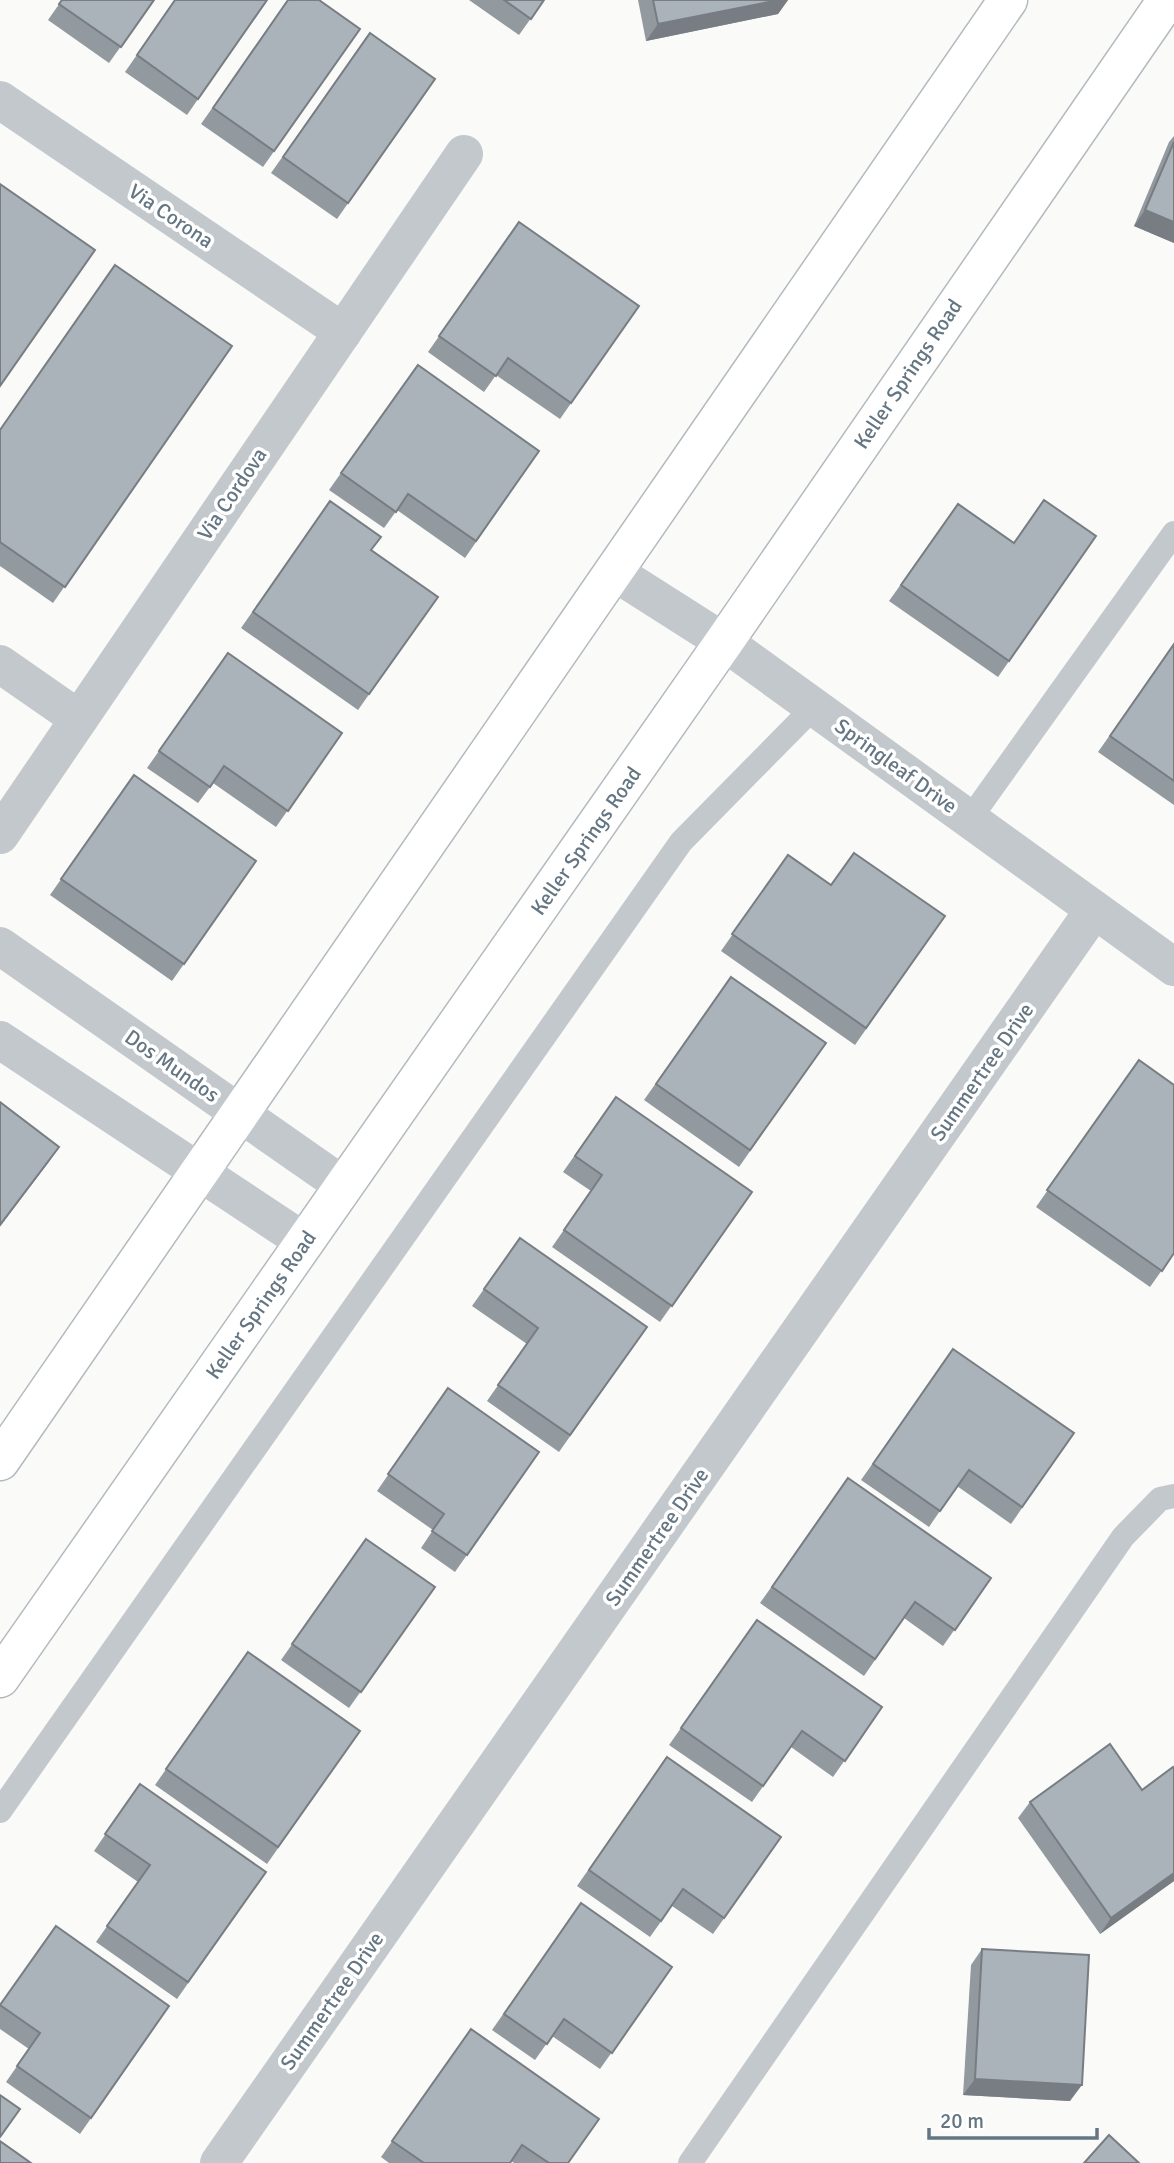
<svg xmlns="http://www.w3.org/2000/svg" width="1174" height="2163" font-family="Signika,sans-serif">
	<rect width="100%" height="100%" fill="#fafaf8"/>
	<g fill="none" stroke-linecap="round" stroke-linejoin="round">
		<defs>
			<g id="secondary">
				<polyline points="0,1461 1008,0"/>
				<polyline points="0,1678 724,642 1167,0"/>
			</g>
		</defs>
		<use href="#secondary" stroke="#b3babf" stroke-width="41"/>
		<g stroke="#c3c8cc" stroke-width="24">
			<polyline points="969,820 1174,533"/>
			<polyline points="0,1811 681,842 814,707"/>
			<polyline points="690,2163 1123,1537 1160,1499 1174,1496"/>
		</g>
		<g stroke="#c3c8cc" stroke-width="38">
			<polyline points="0,100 343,332"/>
			<polyline points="614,572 724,642 1174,967"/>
			<polyline points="0,664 79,719"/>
			<polyline points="0,835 464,154"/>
			<polyline points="0,946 344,1186"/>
			<polyline points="0,1040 305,1242"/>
			<polyline points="219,2163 1094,910"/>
		</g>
		<use href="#secondary" stroke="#fff" stroke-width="38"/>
	</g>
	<g fill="#929a9f">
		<polygon points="62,0 154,0 109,63 48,20"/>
		<polygon points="175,0 267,0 187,115 125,72"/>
		<polygon points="288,0 360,29 263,167 201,124"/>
		<polygon points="469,0 544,0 519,35"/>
		<polygon points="638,0 788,0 778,14 646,41"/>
		<polygon points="370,33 435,79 337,219 271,173"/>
		<polygon points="1174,136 1174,243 1134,226 1169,142"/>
		<polygon points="519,222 639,306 560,419 496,375 484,392 428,352"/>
		<polygon points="232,346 53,603 0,566 0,430"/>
		<polygon points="539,451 465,558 397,510 384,528 329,490 341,473"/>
		<polygon points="330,501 371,550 438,597 358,710 241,628"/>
		<polygon points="958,504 1014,543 1096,536 998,677 889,601"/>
		<polygon points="1174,644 1174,805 1098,752"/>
		<polygon points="228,653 342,733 276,827 213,783 198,803 147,768"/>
		<polygon points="134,775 256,861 172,981 50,895"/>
		<polygon points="788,855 831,885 945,916 855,1045 721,951"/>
		<polygon points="731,977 826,1043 739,1167 644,1100"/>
		<polygon points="1139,1060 1174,1253 1150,1287 1036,1207"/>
		<polygon points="616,1097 752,1192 660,1322 552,1247 591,1191 563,1172"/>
		<polygon points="520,1238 647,1327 559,1452 487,1401 527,1344 472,1306"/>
		<polygon points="953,1349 1074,1433 1011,1524 957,1486 929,1527 861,1480"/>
		<polygon points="448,1388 539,1452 455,1572 421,1548 433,1530 377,1491"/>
		<polygon points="848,1478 991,1578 943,1646 904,1618 864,1676 760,1603"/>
		<polygon points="366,1539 435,1587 349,1708 281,1660"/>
		<polygon points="757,1620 882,1707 833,1777 791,1747 752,1802 669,1745"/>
		<polygon points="248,1652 360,1731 267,1864 155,1785"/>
		<polygon points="667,1757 781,1837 713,1934 672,1906 650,1937 577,1886"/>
		<polygon points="140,1784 266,1872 177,1999 96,1942 138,1882 94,1851"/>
		<polygon points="1030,1802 1174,1881 1100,1934 1018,1818"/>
		<polygon points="581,1903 672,1967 600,2069 552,2036 535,2060 492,2030"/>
		<polygon points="56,1926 169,2006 80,2134 6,2082 29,2049 0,2029 0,2006"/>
		<polygon points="982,1949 1070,2101 963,2095 971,1965"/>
		<polygon points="471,2029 568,2163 514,2163 511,2161 510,2163 389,2163 381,2157"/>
	</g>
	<g fill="#777d82">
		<polygon points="779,0 788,0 778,14 646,41 658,24"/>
		<polygon points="1145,210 1174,222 1174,243 1134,226"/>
		<polygon points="59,1147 48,1163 0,1226 0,1225"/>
		<polygon points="1174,1873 1174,1881 1100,1934 1111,1918"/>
		<polygon points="975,2079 1082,2085 1070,2101 963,2095"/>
	</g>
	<g fill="#aab3b9" stroke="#777d82" stroke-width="2">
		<polygon points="62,0 154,0 121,47 59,4"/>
		<polygon points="175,0 267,0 198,99 137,55"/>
		<polygon points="288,0 319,0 360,29 274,151 213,108"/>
		<polygon points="504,0 544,0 531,19"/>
		<polygon points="653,0 779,0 658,24"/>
		<polygon points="370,33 435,79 348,203 283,157"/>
		<polygon points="1174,142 1174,222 1145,210"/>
		<polygon points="0,184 95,250 0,386"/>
		<polygon points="519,222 639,306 571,403 508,358 496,376 439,336"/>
		<polygon points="115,265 232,346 65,587 0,542 0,430"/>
		<polygon points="418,365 539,451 476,541 408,494 396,512 341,473"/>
		<polygon points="1044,500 1096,536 1009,661 901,585 958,504 1014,543"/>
		<polygon points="330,501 381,537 371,550 438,597 369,694 253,612"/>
		<polygon points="1174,644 1174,781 1110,736"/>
		<polygon points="228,653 342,733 288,811 224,766 210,787 159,751"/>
		<polygon points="134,775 256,861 184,964 61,879"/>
		<polygon points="854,853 945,916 866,1028 732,934 788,855 831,885"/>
		<polygon points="731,977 826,1043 750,1150 656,1084"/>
		<polygon points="1139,1060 1174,1085 1174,1253 1162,1271 1047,1190"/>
		<polygon points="616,1097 752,1192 672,1306 564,1230 602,1175 575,1156"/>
		<polygon points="0,1102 59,1147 0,1225"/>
		<polygon points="520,1238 647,1327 570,1435 498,1385 538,1328 484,1289"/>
		<polygon points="953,1349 1074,1433 1022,1507 969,1470 940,1511 873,1464"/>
		<polygon points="448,1388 539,1452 467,1555 432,1531 444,1514 388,1474"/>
		<polygon points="848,1478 991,1578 955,1630 915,1602 875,1659 772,1587"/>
		<polygon points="366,1539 435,1587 361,1692 292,1644"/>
		<polygon points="757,1620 882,1707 845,1761 802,1731 763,1786 681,1728"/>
		<polygon points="248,1652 360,1731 278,1847 166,1769"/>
		<polygon points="1110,1744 1142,1790 1173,1767 1174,1769 1174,1873 1111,1918 1030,1802"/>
		<polygon points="667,1757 781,1837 724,1918 683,1889 661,1921 589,1870"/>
		<polygon points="140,1784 266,1872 188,1982 107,1926 150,1865 105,1834"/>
		<polygon points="581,1903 672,1967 612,2053 564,2019 547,2044 504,2014"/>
		<polygon points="56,1926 169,2006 91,2118 17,2066 40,2033 0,2005"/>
		<polygon points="982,1949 1089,1955 1082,2085 975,2079"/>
		<polygon points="471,2029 599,2119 568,2163 549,2163 522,2145 510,2163 424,2163 392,2141"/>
		<polygon points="0,2095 20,2109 0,2137"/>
		<polygon points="1109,2135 1139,2163 1084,2163"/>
		<polygon points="0,2141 31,2163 0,2163"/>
	</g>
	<g text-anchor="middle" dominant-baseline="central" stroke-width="7" stroke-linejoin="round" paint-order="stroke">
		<g font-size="21" fill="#657683" stroke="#fff">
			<text transform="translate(171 216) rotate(34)">Via Corona</text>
			<text transform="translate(908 374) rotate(-56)">Keller Springs Road</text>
			<text transform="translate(232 494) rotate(-56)">Via Cordova</text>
			<text transform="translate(896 766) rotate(36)">Springleaf Drive</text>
			<text transform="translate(586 841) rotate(-55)">Keller Springs Road</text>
			<text transform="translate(172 1066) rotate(35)">Dos Mundos</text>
			<text transform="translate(982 1072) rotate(-55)">Summertree Drive</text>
			<text transform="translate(261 1305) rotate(-55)">Keller Springs Road</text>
			<text transform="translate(657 1537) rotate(-55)">Summertree Drive</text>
			<text transform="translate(332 2001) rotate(-55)">Summertree Drive</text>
		</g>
	</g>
	<path d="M929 2128v10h168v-10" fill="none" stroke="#657683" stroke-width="3.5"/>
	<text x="940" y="2128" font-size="21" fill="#657683" stroke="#ffffff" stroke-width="5" paint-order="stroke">20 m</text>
</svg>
